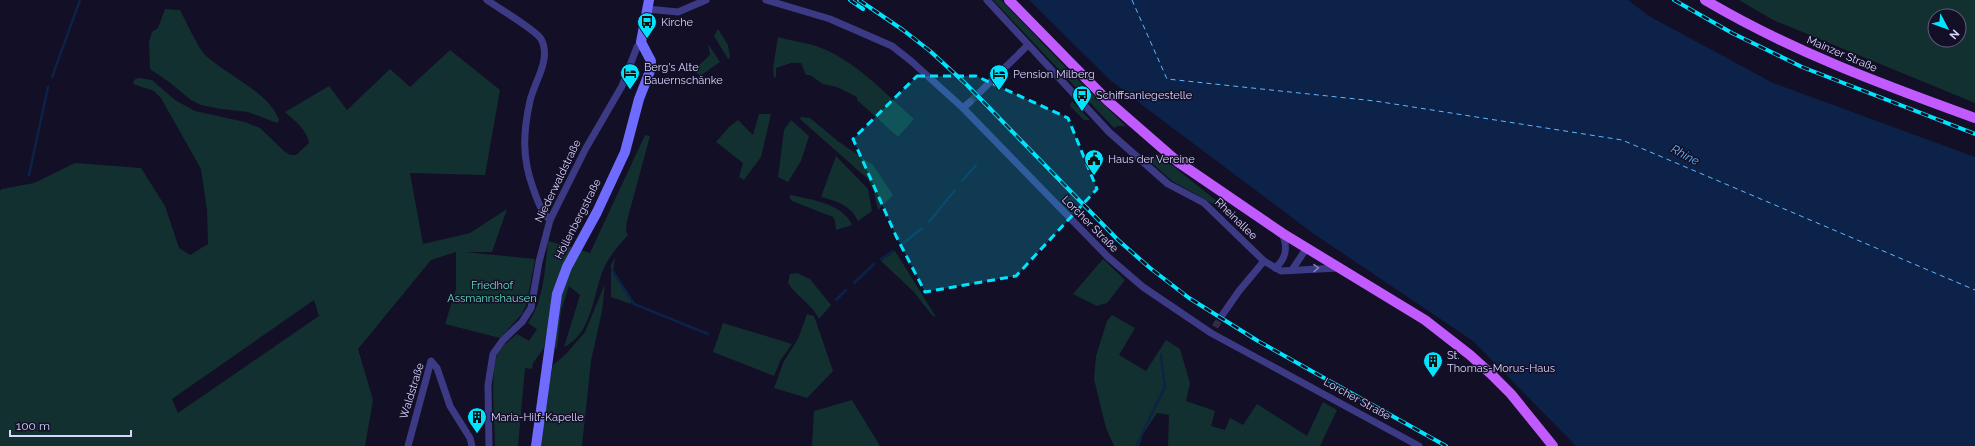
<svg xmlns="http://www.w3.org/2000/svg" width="1975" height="446" font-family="Raleway,sans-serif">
	<rect width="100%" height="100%" fill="#130f26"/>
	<g fill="#12302f" fill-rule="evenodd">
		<polygon points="993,0 1001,0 1003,2 1073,75 1126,126 1118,126 1114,128"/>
		<path d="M1739 0H1975V103L1773 20ZM1935 16H1959V40H1935Z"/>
		<path d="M165 9 180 10C186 21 198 48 206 56 227 75 270 93 279 120L277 123 248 112 221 109 201 105 191 100 169 82 150 69 149 42 152 32 158 28Z"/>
		<polygon points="718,29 728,45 730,58 728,59 714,36"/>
		<path d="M778 37C790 41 804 42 816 46 854 59 885 93 914 119L898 137 857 100V97L837 87 823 84 810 75H806L801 63H791L776 68V76L774 78 773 68Z"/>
		<polygon points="708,44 720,62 700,76 694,70 710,55"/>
		<path d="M450 50 500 90 485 175 410 173 423 244 470 233 507 209 492 252H465L535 259 527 303 522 314 500 338 445 324 456 289V252L431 260 358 349 373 400 365 446H0V191L2 189 34 183 75 163 141 168 165 206 179 248 190 255 208 244 207 210 201 169 161 98 154 91 133 84 134 80 138 78 152 80 175 100 195 111 245 122 260 128 284 151 290 155H296L309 143C307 130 295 121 285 112L329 86 347 110 390 69 410 87ZM314 300 319 316 178 413 172 399Z"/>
		<polygon points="1072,101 1090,120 1084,120 1070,106"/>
		<polygon points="759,114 771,114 761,157 744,180 739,177 743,163 716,142 729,127 738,120 753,135"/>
		<polygon points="801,117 810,118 839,142 873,165 893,195 878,210 874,192 868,179 800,119"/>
		<polygon points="791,120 809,136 801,161 788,182 778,177 784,130"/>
		<path d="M645 135 650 136 627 221 626 231 628 235C618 246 609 256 603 270 593 295 592 334 564 347L580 295 569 286 561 311 557 348 555 349 557 310 569 273 580 250 590 253Z"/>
		<polygon points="1158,154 1238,218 1172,181 1151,162"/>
		<path d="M836 156 868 189 872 211 858 221C851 205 836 201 821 197Z"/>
		<path d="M791 195C812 200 842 203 852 225L836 230 835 221 833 217 792 201 789 197Z"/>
		<path d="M548 241 574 248 553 297 544 348 533 363 532 369 525 368 518 446H495C495 425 489 366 499 351 504 344 511 339 517 334L529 341 537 329 528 323C544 301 545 268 548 241Z"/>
		<polygon points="895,251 936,317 932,315 913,291 881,261"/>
		<polygon points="615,257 613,271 631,300 631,304 611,297 611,265"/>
		<polygon points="1103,259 1125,280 1107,303 1097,306 1073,294"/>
		<path d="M797 273 810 279 831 305 819 319C812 304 797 297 788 283L790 274Z"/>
		<polygon points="605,284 602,311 591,361 582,446 541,446 549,387 553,365 567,353 585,332"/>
		<polygon points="807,314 814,316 833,371 807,398 774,388 784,361 798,339"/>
		<polygon points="1112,315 1135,328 1119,355 1146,371 1166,340 1180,349 1190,383 1186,401 1215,411 1211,426 1225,430 1230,418 1243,425 1257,404 1307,436 1323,402 1337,410 1320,446 1168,446 1169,415 1157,413 1143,434 1139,446 1114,446 1106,428 1094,379 1096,356 1107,321"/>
		<polygon points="723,323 792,344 780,361 774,376 713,352"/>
		<polygon points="852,400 880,446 812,446 814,411"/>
	</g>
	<polygon fill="#0c2248" points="1029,0 1628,0 1649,16 1773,83 1975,157 1975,446 1576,446 1473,341 1314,234 1142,105 1110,80"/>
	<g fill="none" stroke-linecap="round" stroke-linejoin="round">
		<g stroke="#0c2248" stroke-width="2.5">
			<polyline points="52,77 80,0"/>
			<polyline points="29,175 48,87"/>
			<polyline points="962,181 976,165"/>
			<polyline points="929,222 955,190"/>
			<polyline points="900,246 922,228"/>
			<polyline points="881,259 893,251"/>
			<polyline points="612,270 634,304 708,334"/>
			<polyline points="854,283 874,264"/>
			<polyline points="836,300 846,290"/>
			<polyline points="1136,446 1165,387 1161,355"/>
		</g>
		<polyline stroke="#62b6ff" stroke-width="1" stroke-dasharray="5 4" stroke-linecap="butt" points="1132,0 1167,79 1375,101 1622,140 1975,290"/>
		<g stroke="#312d47" stroke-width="7" stroke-dasharray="7 3.5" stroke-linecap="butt">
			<polyline points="970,102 981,91"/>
			<polyline points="1215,327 1223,314"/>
		</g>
		<g stroke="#3d3a85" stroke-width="7">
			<path d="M487 0C498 8 536 30 541 39 552 59 534 82 530 101 523 132 522 158 533 188 537 199 541 212 550 220"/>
			<polyline points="766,0 830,19 892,46 911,61 963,108 1108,257 1143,287 1211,333 1419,446"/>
			<polyline points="987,0 1109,132 1168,184 1204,203 1264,261 1281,271 1338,268"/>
			<polyline points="647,9 678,12 706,0"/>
			<polyline points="981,91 1028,45"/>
			<polyline points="963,108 970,102"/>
			<path d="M1275 268C1287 258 1288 247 1282 233"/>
			<polyline points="1292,270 1306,249"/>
			<polyline points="1223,314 1239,291 1264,261"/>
			<polyline points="408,446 431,361 437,368 450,406 470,438 472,446"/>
			<polyline points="489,446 488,385 493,354 503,340 522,322 531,308 539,262 550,220 586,148 622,86 637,47 641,42"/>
		</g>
		<polyline stroke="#6f6bff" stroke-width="10" points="536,446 557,294 567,267 597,212 625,152 639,99 650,71 651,61 641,42 649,0"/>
		<g stroke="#c25bff" stroke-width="10">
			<polyline points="1009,0 1108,101 1178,162 1282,233 1425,320 1470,355 1491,374 1511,394 1553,446"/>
			<path d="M1705 0C1791 51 1881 84 1975 118"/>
		</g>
		<defs>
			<g id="rail">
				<polyline points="850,0 863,9"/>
				<polyline points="859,0 903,30 930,51 966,84 1118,240 1150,268 1189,298 1258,341 1446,446"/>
				<polyline points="1674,0 1732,33 1802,67 1975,134"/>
			</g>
		</defs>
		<use href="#rail" stroke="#00e5ff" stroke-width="4"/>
		<use href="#rail" stroke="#130f26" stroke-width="2.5" stroke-dasharray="8" stroke-linecap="butt"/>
	</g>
	<defs><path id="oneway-chevron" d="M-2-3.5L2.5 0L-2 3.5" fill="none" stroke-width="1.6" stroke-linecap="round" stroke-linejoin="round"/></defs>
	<use stroke="#837fbc" href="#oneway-chevron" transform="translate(1316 268) rotate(-1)"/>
	<path fill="#00e5ff" fill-opacity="0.2" stroke="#00e5ff" stroke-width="3" stroke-dasharray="8 5" stroke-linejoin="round" d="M917 76H976L1068 118 1097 189 1016 276 925 292 896 236 853 139Z"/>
	<defs>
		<symbol id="bus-pin" viewBox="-11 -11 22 30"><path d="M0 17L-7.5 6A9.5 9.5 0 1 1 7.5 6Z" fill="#00e5ff" stroke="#130f26"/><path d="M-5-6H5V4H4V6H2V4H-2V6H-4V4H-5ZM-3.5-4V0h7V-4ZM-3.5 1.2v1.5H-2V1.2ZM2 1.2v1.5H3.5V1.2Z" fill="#111"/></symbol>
		<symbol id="hotel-pin" viewBox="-11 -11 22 30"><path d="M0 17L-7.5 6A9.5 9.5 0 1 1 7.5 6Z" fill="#00e5ff" stroke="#130f26"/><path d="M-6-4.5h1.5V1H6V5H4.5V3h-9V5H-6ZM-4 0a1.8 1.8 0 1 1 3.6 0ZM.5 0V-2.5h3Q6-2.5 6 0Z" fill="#111"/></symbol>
		<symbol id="civic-pin" viewBox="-11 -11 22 30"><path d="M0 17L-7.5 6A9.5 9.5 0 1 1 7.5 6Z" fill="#00e5ff" stroke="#130f26"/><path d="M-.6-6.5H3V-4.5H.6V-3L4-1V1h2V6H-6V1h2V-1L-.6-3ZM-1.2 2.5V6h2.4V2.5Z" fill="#111"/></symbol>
		<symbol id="building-pin" viewBox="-11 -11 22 30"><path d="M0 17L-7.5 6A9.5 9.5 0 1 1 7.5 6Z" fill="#00e5ff" stroke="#130f26"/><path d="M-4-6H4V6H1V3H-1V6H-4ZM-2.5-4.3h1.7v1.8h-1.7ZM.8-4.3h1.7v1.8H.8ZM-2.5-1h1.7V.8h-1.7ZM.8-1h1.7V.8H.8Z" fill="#111"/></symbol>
	</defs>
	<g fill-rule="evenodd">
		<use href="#bus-pin" x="636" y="11" width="22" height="30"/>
		<use href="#hotel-pin" x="619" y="62" width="22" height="30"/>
		<use href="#hotel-pin" x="988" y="63" width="22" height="30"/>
		<use href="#bus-pin" x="1071" y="84" width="22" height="30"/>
		<use href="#civic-pin" x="1083" y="148" width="22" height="30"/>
		<use href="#building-pin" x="1422" y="350" width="22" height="30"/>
		<use href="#building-pin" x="466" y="406" width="22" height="30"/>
	</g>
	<g text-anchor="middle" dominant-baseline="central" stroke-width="3" stroke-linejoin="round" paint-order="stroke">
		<g font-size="11" fill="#d9d4ff" stroke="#130f26" text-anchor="start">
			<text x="661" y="22">Kirche</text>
			<text x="644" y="67">Berg's Alte<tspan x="644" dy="13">Bauernschänke</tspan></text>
			<text x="1013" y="74">Pension Milberg</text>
			<text x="1096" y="95">Schiffsanlegestelle</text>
			<text x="1108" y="159">Haus der Vereine</text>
			<text x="1447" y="355">St.<tspan x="1447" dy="13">Thomas-Morus-Haus</tspan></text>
			<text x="491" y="417">Maria-Hilf-Kapelle</text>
		</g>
		<g font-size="11" fill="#d9d4ff" stroke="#130f26">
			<text transform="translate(1842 54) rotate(23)">Mainzer Straße</text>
			<text transform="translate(558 181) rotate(-64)">Niederwaldstraße</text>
			<text transform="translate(578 219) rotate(-63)">Höllenbergstraße</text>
			<text transform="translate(1236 219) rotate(44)">Rheinallee</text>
			<text transform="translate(1090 224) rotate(45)">Lorcher Straße</text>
			<text transform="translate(412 391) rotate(-73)">Waldstraße</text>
			<text transform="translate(1357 399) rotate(29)">Lorcher Straße</text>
		</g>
		<g font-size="11" fill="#5fe0c0" stroke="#130f26">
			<text x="492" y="285">Friedhof<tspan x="492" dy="13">Assmannshausen</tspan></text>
		</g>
		<g font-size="12" font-style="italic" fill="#62b6ff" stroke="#130f26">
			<text transform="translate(1685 155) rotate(28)">Rhine</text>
		</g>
	</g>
	<g transform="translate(1947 28) rotate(131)"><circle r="19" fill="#130f26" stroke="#625e7d"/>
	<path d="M0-3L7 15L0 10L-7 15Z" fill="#00e5ff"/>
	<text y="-6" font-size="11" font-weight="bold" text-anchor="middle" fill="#d9d4ff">N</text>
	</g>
	<path d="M10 430v6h121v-6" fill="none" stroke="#d9d4ff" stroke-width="2"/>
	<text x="16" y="430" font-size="12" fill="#d9d4ff" stroke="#130f26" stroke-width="3" paint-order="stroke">100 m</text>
</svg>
